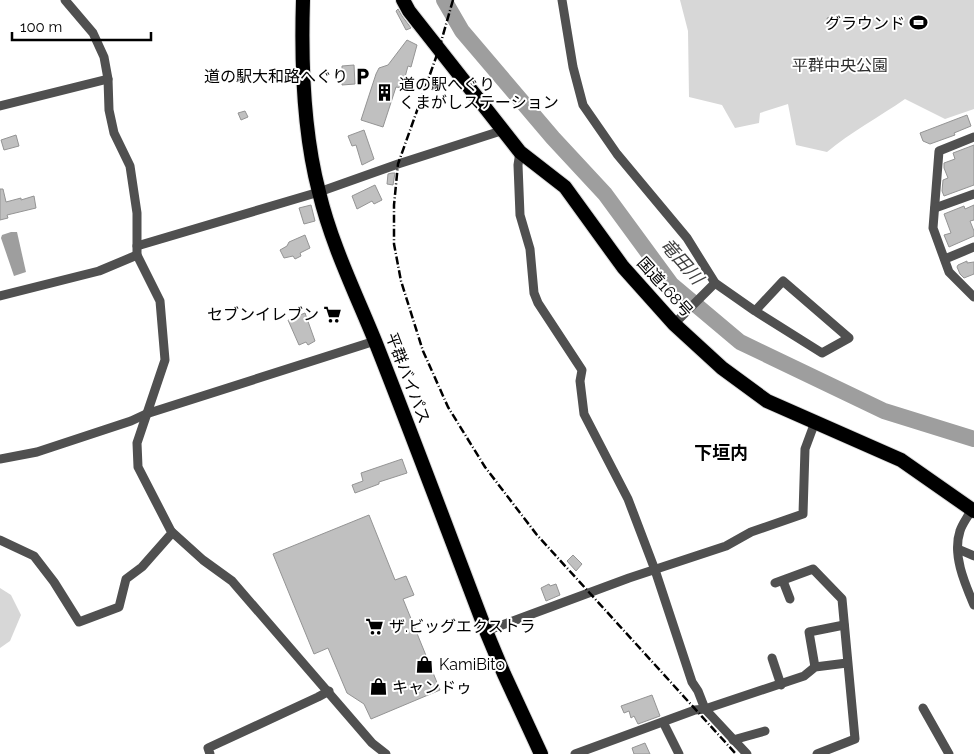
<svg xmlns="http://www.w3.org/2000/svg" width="974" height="754" font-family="Raleway,'Noto Sans JP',sans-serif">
	<rect width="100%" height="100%" fill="#fff"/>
	<g fill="#d7d7d7">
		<path d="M680 0H974V109L945 119 905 99C879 117 851 132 827 152L796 145 788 104 760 113 759 123 735 128 722 105 689 97 688 31Z"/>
		<polygon points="0,588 11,595 21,615 10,641 0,648"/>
	</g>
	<polygon fill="#9e9e9e" points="11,232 17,232 26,272 14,276 1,238 2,235"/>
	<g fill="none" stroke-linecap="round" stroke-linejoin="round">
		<polyline stroke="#9e9e9e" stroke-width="16" points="444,0 462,31 553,138 605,194 671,284 740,342 884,411 974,439"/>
	</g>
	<g fill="#c0c0c0" stroke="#949494">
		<polygon points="398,9 402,16 411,28 406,30 396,11"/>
		<polygon points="836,16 837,23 829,25 827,18"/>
		<polygon points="407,40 417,45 411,67 408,66 402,88 396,87 383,127 361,120 376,74 379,68 388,65"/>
		<polygon points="354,65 355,84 342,85 342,66"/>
		<polygon points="245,111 248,117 241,120 238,113"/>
		<polygon points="967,115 971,126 954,133 955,135 930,144 923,141 920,133"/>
		<polygon points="364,130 374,159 362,165 356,145 352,146 348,136"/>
		<polygon points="16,135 19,146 4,150 1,140"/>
		<polygon points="974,145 974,185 944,196 942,191 943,180 948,178 944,168 944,163 955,159 953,153"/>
		<polygon points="392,173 395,173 393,185 387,184 388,174"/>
		<polygon points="375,185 382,200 374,204 372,201 357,209 352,196"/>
		<polygon points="0,189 3,189 6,202 21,198 21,200 34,196 36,208 7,215 8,218 0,220"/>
		<polygon points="311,205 315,221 304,224 299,208"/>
		<polygon points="974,205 974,220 970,221 974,231 974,236 949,247 944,235 951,233 944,214 964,206 965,209"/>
		<polygon points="305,235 310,248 300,253 301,256 295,259 293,256 284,258 280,250 287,246 289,242"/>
		<polygon points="967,261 967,263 974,262 974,274 964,278 960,274 957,267 958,265"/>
		<polygon points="305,313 315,341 308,345 306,342 299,345 288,320"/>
		<polygon points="402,459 407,473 379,482 379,484 355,493 352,485 363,481 361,473"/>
		<polygon points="369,515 395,580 406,576 414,595 403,599 440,690 371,719 364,704 347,693 328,648 314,654 273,554"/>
		<polygon points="573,555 582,564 576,571 567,561"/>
		<polygon points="549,584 550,586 556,584 560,595 546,601 541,588"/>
		<polygon points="652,695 660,716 638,724 634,716 631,718 629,711 624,713 621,706"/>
		<polygon points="645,743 650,754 634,754 632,748"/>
	</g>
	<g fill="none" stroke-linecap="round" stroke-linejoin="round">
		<defs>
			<g id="trunk">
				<path d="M303 0C301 63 303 131 319 192 331 243 355 292 375 341 413 437 449 534 486 631L504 674 541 754"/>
				<polyline points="403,0 409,11 520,152 565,187 623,267 674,324 722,368 767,401 901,460 974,511"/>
			</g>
		</defs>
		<use href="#trunk" stroke="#dbdbdb" stroke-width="16"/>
		<g stroke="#505050" stroke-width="9">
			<polyline points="562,0 573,67 583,105 617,154 687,238 715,283 755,311 822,353 849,338 783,281 755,311"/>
			<polyline points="0,106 108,79"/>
			<polyline points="974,137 939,151 933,228 949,272 974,297"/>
			<polyline points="520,152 518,165 520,215 530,249 534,293 538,303 582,370 580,381 584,414 628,499 655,570 692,682 698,691 705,709 747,754"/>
			<polyline points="935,208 974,194"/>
			<polyline points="137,246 319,192 398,164 504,130"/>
			<polyline points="945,259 974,247"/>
			<polyline points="0,296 99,271 137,255"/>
			<polyline points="674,324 715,283"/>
			<polyline points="0,459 37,452 131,421 146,414 375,341"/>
			<path d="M971 510C968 517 962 524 960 531 952 555 965 584 974 605"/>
			<polyline points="172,532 203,560 232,581 372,743 386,754"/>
			<polyline points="0,540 34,556 54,582 79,622 119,607 126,579 142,567 172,533 138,467 137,443 165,360 160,301 137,255 137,213 130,166 114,133 109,110 108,79 104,57 93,33 65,0"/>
			<polyline points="958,549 974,556"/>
			<polyline points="783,581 790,599"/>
			<polyline points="775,583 813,569 842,599 855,739 817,754"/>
			<polyline points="486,631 629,578 726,546 751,532 803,514 805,449 815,422"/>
			<polyline points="772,658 781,685"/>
			<polyline points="815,667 809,632 844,625"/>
			<polyline points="923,708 949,754"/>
			<polyline points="663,722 679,754"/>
			<polyline points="733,740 765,731"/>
			<polyline points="210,754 208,748 318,697 329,691"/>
			<polyline points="575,754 695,710 705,709 804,676 815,667 847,663"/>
		</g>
		<use href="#trunk" stroke="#000" stroke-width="14"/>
		<polyline stroke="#000" stroke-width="2.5" stroke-dasharray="8 2.5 1 2.5" stroke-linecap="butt" points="453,0 439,49 398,164 394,205 394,244 401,281 423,351 448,407 485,467 537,535 736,754"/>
	</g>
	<defs>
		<symbol id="stadium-bare" viewBox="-9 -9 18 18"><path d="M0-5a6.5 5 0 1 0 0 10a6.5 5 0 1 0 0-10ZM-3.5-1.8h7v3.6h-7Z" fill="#000" stroke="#fff" stroke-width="2.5" paint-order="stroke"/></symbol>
		<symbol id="parking-bare" viewBox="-9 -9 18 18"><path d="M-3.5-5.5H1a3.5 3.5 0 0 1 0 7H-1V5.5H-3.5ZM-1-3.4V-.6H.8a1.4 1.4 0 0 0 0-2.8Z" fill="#000" stroke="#fff" stroke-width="2.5" paint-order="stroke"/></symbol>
		<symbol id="building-bare" viewBox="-9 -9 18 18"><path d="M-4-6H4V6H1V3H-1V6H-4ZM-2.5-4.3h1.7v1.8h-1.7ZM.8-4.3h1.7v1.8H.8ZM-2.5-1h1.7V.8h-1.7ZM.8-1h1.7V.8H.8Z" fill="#000" stroke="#fff" stroke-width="2.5" paint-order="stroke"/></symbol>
		<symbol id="supermarket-bare" viewBox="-9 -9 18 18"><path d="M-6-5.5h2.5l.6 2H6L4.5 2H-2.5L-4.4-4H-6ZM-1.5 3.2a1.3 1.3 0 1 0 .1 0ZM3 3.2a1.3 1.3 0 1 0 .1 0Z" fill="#000" stroke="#fff" stroke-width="2.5" paint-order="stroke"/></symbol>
		<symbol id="shop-bare" viewBox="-9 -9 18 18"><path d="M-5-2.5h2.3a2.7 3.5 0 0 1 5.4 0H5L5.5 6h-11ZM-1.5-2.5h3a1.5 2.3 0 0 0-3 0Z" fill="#000" stroke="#fff" stroke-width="2.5" paint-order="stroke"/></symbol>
	</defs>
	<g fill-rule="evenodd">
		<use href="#stadium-bare" x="906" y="10" width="25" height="25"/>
		<use href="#parking-bare" x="350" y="64" width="25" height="25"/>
		<use href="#building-bare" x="372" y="80" width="25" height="25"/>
		<use href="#supermarket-bare" x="320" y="302" width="25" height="25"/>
		<use href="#supermarket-bare" x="362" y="614" width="25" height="25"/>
		<use href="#shop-bare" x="412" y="652" width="25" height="25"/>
		<use href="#shop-bare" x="366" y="674" width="25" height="25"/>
	</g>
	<g text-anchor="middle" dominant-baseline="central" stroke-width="4" stroke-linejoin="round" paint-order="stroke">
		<g font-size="16" fill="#000" stroke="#fff" text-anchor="start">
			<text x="905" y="23" text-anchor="end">グラウンド</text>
			<text x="348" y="76" text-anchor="end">道の駅大和路へぐり</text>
			<text x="399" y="84">道の駅へぐり<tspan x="399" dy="18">くまがしステーション</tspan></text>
			<text x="319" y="314" text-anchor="end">セブンイレブン</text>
			<text x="389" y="626">ザ.ビッグエクストラ</text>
			<text x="439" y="664">KamiBito</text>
			<text x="392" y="687">キャンドゥ</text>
		</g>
		<g font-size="16" fill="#2e2e2e" stroke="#fff">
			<text x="840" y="65">平群中央公園</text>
		</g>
		<g font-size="16" fill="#000" stroke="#fff">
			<text transform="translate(665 287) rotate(48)">国道168号</text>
			<text transform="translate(408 378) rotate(69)">平群バイパス</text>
		</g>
		<g font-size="18" font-style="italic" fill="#3f3f3f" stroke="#fff">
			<text transform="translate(682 261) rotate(49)">竜田川</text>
		</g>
		<g font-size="18" font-weight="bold" fill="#000" stroke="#fff">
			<text x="721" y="452">下垣内</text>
		</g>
	</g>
	<path d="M12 32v8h139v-8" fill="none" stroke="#000000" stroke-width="2.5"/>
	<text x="20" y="32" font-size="15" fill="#000000" stroke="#ffffff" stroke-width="4" paint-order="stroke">100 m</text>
</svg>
